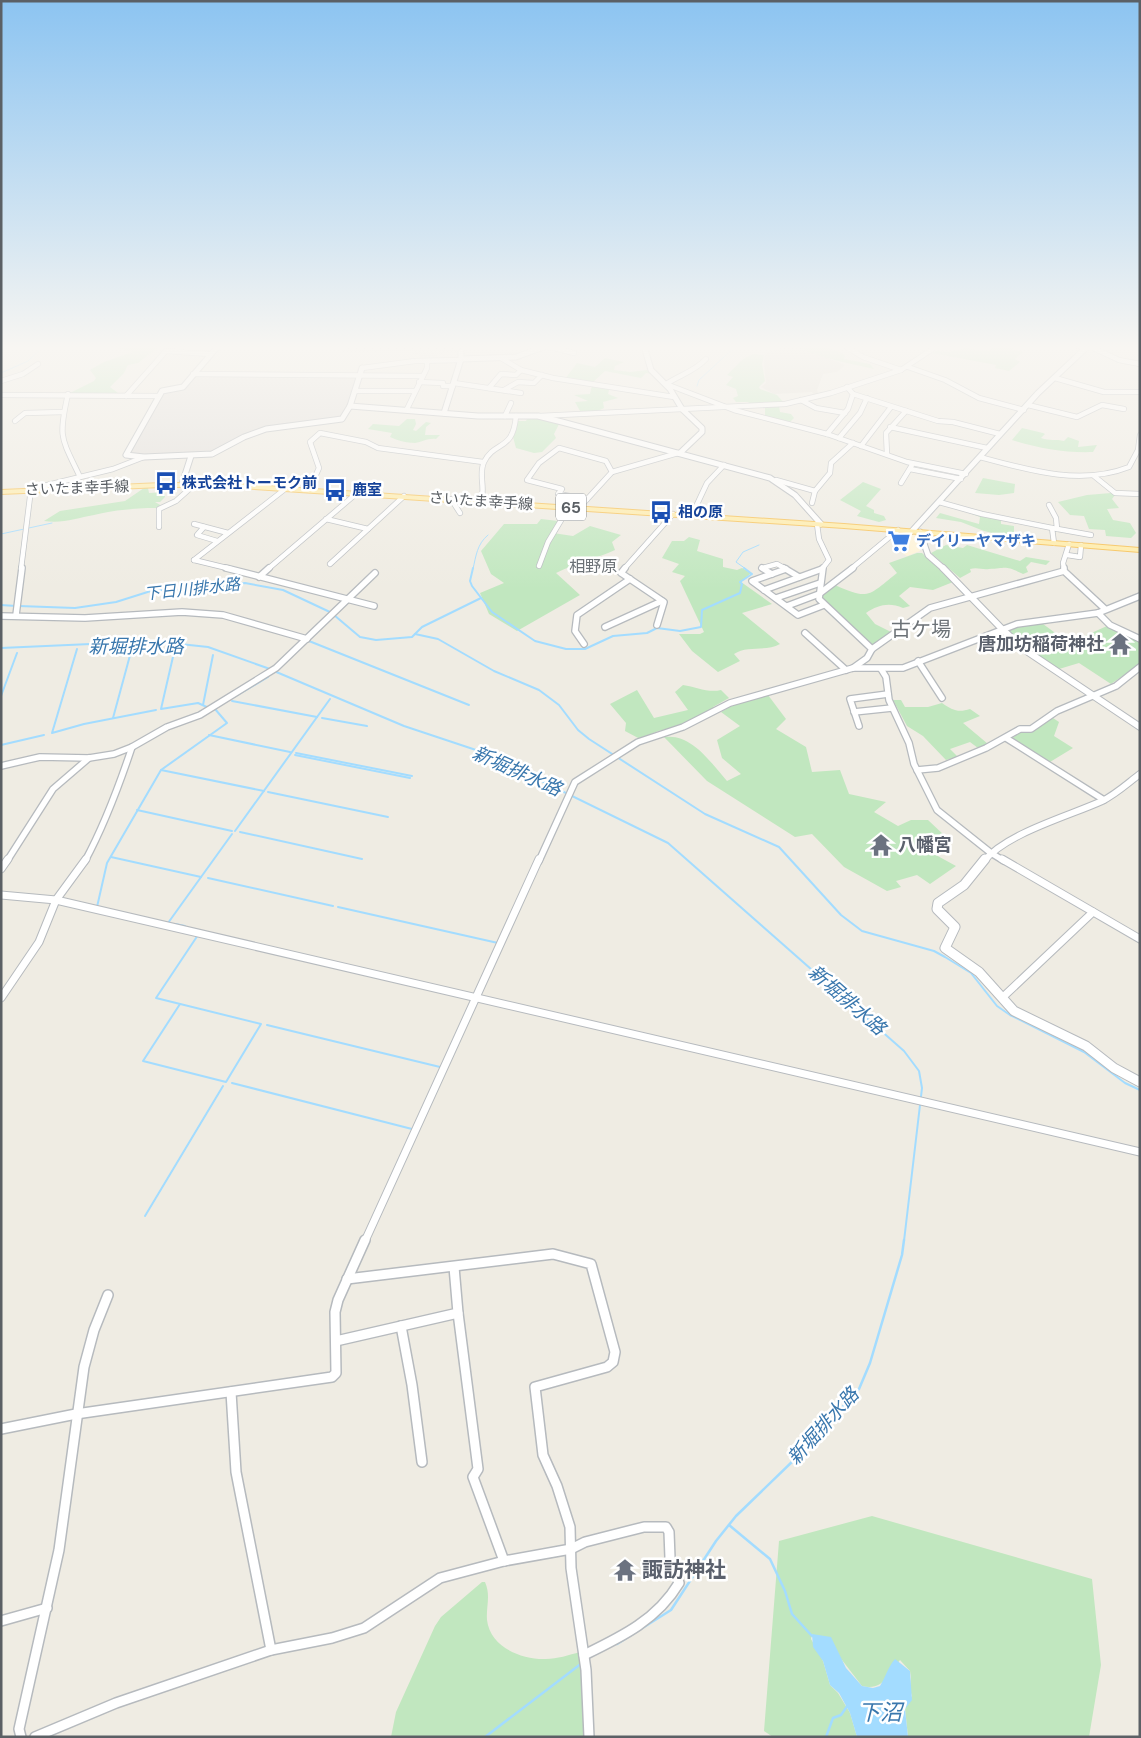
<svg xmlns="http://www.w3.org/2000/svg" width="1141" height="1738" font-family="'DM Sans','Noto Sans JP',sans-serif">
	<rect width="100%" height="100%" fill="#efece3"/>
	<polygon fill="#fff4d8" points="898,533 917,535 920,551 907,556 898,550 904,546 889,540"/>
	<g fill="#e2dfdb">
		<polygon points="342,346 463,346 461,352 437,354 438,360 421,361 420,355 412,355 412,351 343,352 345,349"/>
		<polygon points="195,375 358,376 343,417 257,431 241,436 209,453 144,456 129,454 164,391 183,390"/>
	</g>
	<polygon fill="#e1ddd4" points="783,346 796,346 845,365 837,372 823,374 817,390 819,395 815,396 812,392 774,394 761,387 766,383 764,364 765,354"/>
	<g fill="#c1e7bf">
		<polygon points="110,346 160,346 138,363 128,365 124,373 110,387 122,396 68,394 94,381 96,378 90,370 104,362 133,352"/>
		<path d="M795 346C813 346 830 345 845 355L844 359 870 364 874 369C847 363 820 358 795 346Z"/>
		<polygon points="994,346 1015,346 1013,350 1023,352 1015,359 1020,362 1009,371 995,368 996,365 932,353 936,351 949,352 966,348 989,351"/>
		<polygon points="753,354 764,355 762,364 765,381 759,387 760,389 777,395 784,403 752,405 748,402 736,402 733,398 738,396 736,389 726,385 733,377 727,375 743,359"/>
		<polygon points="605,358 624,362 615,366 614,370 630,372 648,370 652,374 646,373 641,378 605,371 592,383 565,379 577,363 595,367"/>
		<polygon points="592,385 601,385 609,390 608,394 618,398 603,402 604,408 598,411 580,411 575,402 588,401 574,395 590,394"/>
		<polygon points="779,406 780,412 791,414 794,418 790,422 765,416 765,408"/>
		<polygon points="528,417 560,422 554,434 556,438 542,452 534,453 516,448 513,437 518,421 526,421"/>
		<path d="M407 419H415L416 424 413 430 416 431 426 422 431 423 426 427 425 435H440L436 439C428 438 422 442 415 443 407 443 396 440 390 437L392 433 368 429 373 424 399 426Z"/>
		<path d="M1022 428 1043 433 1045 434 1041 438C1050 441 1056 439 1064 441L1068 437 1079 441 1078 447 1097 445 1093 452C1064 453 1039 448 1012 440Z"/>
		<polygon points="983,478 1015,484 1014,493 999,495 975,493"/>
		<polygon points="863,482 881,489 866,506 874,510 874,513 884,516 886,520 879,522 857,516 861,511 840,500"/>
		<path d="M144 488H148L149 493 165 492V497L160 502H155L162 506 156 508C135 508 115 510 94 515 77 518 62 524 44 521L60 511 125 501Z"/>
		<polygon points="1111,493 1115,495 1112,499 1119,508 1107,509 1113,520 1130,523 1136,533 1131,538 1106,536 1105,530 1089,529 1084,516 1070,515 1058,502 1087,495"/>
		<polygon points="966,509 1001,519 1001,524 1014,526 1014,538 984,531 961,522 936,518 940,513 979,524 980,517 964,511"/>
		<path d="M541 519 558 521 553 533 573 536 590 526 621 535 612 542 615 550C595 559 576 563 556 573L580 595 517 631 489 614 480 593 504 583 491 574 481 551 504 524H537Z"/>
		<path d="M689 537 700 540 697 551 723 559V567L737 570 742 568 751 573 741 582 772 604 742 613 780 644C766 652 747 645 734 654L740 661 718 672 692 651 679 634H700L704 632 680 581 685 576 672 572 679 564 662 558 672 541H684Z"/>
		<path d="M946 545 963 548 967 545 1020 561 1026 557 1050 561 1046 565 1031 562 1026 567 1028 572 1023 574C1005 565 1007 568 989 569 982 570 978 567 970 569L971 572 960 578 931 553Z"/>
		<path d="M917 553H922L953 582 933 590 910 587 899 596 910 606 903 608C889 602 878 605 866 613L875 624 891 632 873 647 822 598 823 594 835 585C870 601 869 595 897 573L889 563Z"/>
		<polygon points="1043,624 1069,643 1107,626 1140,640 1140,664 1111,684 1079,663 1059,669 1036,654 1006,629 1018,625"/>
		<path d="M683 685C696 687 708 693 721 690L729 698 713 707 716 709 680 726 658 731 640 739 625 731 626 723 610 704 637 690 654 718 688 710 675 692Z"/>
		<path d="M768 695 786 719 776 729 806 747 812 772 840 770 849 794 886 802 874 812 898 826 911 820H928L945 836 935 841 934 854 956 866 930 884 917 875 896 881 901 887 887 891 844 867 812 834 795 837 707 781 664 737C692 733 711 763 727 781L741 774 722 758 717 740 740 726 721 712 738 702Z"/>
		<path d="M893 700H901L905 707H928L942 703C952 710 958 713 970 709L980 716 963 723 988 744 978 748 970 742 950 749 958 757 946 760 923 736 907 726Z"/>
		<polygon points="1053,718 1059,722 1054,736 1073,748 1050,762 1011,739 1022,731 1033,730"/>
		<path d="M872 1516 1092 1579 1101 1665 1089 1737H908L905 1708 912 1696 910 1690 911 1677 910 1671 900 1660C887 1675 884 1691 862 1686L842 1660 812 1634 811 1639 823 1661 830 1685 838 1693 850 1713 857 1737H773L764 1731 779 1541Z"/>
		<path d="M482 1582H485C491 1596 486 1606 487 1620 490 1647 522 1660 546 1659 557 1659 569 1655 580 1652L586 1737H391L396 1712 435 1626 441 1617Z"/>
	</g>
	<path fill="#a3dcff" d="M812 1634 831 1637 846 1668 862 1686 873 1688 880 1686C886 1676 888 1667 895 1659L910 1671 912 1700 905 1709 908 1737H857L850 1713 839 1693 830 1685 823 1661 813 1647Z"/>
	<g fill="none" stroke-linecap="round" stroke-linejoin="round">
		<g stroke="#a3dcff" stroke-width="1">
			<polyline points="1,350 16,346"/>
			<polyline points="1,373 28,361 44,346"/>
			<polyline points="697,386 699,380 736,346 749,346"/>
			<polyline points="1,534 52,523"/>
			<path d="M473 569C476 556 477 544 488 535"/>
			<polyline points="746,569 736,562 743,552 759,545"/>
		</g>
		<g stroke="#a3dcff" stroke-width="2">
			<polyline points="473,568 470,581 472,586 492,612 535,641 566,649 585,649 613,636 647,633 657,628 680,631 701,627 702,610 740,593 742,584 740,582 752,574 744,568"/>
			<polyline points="1,605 16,606"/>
			<polyline points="19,606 75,608 116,602 154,590 191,590 245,583 283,590 332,613"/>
			<polyline points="334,615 360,637 376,640 412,637 422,627 481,598"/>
			<polyline points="415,634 438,639 494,671 539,690 559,705 578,730 589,739 705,814 779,847 841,915 862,931 934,951 945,957 971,973 997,1006 1010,1015 1084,1052 1125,1083 1140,1090"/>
			<polyline points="309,641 469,705"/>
			<polyline points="1,648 113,643 180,644 208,647 270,669"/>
			<polyline points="175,648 161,709 198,703 209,708"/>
			<polyline points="77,649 52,733 84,724 156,710"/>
			<polyline points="274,671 404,726 482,752 668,843 904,1051 919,1071 922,1088 904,1241"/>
			<polyline points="1,696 17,653"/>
			<polyline points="229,700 268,677"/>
			<polyline points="232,701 317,717"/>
			<polyline points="203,705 213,655"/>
			<polyline points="113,718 132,648"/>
			<polyline points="322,718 367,726"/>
			<polyline points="209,735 290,752"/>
			<polyline points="1,745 44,735"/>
			<polyline points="296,753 412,776"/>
			<polyline points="295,755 410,778"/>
			<polyline points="161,770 264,791"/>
			<polyline points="268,792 388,817"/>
			<polyline points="137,810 232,831"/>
			<polyline points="235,831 330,699"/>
			<polyline points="240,832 362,859"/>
			<polyline points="111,857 201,877"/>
			<polyline points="208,878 333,906"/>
			<polyline points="97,907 107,863 161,770 227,723 215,709"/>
			<polyline points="338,907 498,943"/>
			<polyline points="168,923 232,834"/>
			<polyline points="175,924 185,926"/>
			<polyline points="180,1004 143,1061 226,1082 261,1024 156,998 198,935"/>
			<polyline points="267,1025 440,1067"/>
			<polyline points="232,1083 412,1129"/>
			<polyline points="145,1216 223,1086"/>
		</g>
		<g stroke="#a3dcff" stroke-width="2.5">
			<polyline points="729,1525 770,1559 785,1591 792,1614 812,1636"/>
			<polyline points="617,1644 671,1610 716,1541 736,1516 796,1458 859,1389 870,1363 902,1255 904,1240"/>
			<polyline points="485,1737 582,1663"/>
			<polyline points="826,1737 833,1718 841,1715 848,1705"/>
		</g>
		<defs>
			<g id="minor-far3">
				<polyline points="546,346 574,353"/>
				<polyline points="845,346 863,357 901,370"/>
				<polyline points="1078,346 1086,348"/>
				<polyline points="1089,346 1119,360 1140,364"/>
				<polyline points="501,358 521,370 553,378 674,397"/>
				<polyline points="908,367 945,380 979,398 1024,410"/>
				<polyline points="362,368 415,361 461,360"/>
				<polyline points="193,374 422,376"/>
				<polyline points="1055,378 1104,392 1138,392"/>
				<polyline points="1,381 23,374 38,364"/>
				<polyline points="419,382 443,383 443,386 453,386"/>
				<polyline points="454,383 521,393"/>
				<polyline points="666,384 734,410 827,434 907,462 966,474"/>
				<path d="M666 384C680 375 695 371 706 359"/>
				<polyline points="489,388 501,374 516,375 521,370"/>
				<polyline points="504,390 518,382 534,383 542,375"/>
				<polyline points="355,391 415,391"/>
				<path d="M68 394C58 438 61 437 80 477"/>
				<polyline points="853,394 938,421 953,422 1000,434"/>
				<polyline points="1,395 158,396"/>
				<polyline points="126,396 166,351 209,354"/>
				<polyline points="801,400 816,408 845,413"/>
				<polyline points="1028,405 1077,417 1102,405 1124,409"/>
				<polyline points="407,409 427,368 427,361"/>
				<polyline points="505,416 511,403"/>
				<polyline points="539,416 785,404 831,393 901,370 937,346"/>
				<polyline points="15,421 25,413 64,412"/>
				<polyline points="890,427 987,448"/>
				<polyline points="827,434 848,409 853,394 847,387"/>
				<polyline points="839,438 860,413 867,398"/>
				<polyline points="861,446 891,407"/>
				<polyline points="887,454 886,433 906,411"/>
				<path d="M980 457C1028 470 1081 486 1129 467L1138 450 1140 435"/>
				<polyline points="910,469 961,479"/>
				<polyline points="1094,476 1115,493 1140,494"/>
				<polyline points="776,480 815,491 812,503"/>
				<polyline points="901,483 912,465"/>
				<polyline points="309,490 319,468 310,442 320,433 366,442 378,448 483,462"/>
				<polyline points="815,491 830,473 831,463 853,443"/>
				<polyline points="451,499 460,513"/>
				<polyline points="587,499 558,494 562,489 527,480 539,463 559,448 606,461 612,472"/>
				<path d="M481 501C486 488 478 475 484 462 495 440 513 452 516 416"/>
				<polyline points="939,502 982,514 1052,528 1054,543"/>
				<polyline points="1049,505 1056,518 1057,529"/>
				<polyline points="579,508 612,472 678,453"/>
				<polyline points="692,515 707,483 724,465"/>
				<polyline points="326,519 368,529"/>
				<polyline points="194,524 228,533"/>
				<polyline points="817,524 819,539 829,560 822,569"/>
				<polyline points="159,527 159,509 176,501 195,484"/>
				<polyline points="204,527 197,535 217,541"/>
				<polyline points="1052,528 1091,535"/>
				<polyline points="1067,555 1080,557 1081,545"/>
				<polyline points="194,560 231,569"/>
				<polyline points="194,560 285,489"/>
				<polyline points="330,564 404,496"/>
				<polyline points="539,566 548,542 569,507"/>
				<polyline points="21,569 31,489 113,469 144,457"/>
				<polyline points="268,569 357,493"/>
				<polyline points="624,569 673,514"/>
				<polyline points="764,569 762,568 777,564 786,569"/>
				<polyline points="851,569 898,530"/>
				<polyline points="1064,569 1063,563 1069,544"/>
			</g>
			<g id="minor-far2">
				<polyline points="226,568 374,606"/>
				<polyline points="625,568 621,573 664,602 657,625"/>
				<polyline points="762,568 772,574"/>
				<polyline points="784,568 799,577"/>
				<polyline points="823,568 819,599 872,649"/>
				<polyline points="1064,568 1064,571 1105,609"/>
				<polyline points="786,569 752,581 798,615 824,605"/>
				<polyline points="259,577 269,568"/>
				<polyline points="764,590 822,569"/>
				<polyline points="776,598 820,583"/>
				<polyline points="787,606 819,594 853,568"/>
				<polyline points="1098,613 1110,625 1140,639"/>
				<polyline points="16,615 22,568"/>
				<polyline points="1,616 85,618 182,612 223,615 307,639"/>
				<polyline points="605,627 662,601"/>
				<polyline points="805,633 846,670"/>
				<polyline points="584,644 575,631 577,615 630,579"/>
				<polyline points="918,661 942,698"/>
				<polyline points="853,668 867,658 872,649 930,608 1064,571"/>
				<polyline points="881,669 886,677 889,700 909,743 914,764 937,810 991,853 1004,861"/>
				<polyline points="854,712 892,708"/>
				<polyline points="859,726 850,699 888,694"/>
				<polyline points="1006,738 1104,800"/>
				<polyline points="1,766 40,757 89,758 114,754 132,747 167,727 200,715 276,668 375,573"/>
				<polyline points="917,770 938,768 986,748 1020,729 1031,729 1057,711 1116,686 1140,667"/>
				<polyline points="7,861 53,789 89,758"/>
				<path d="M85 861C105 824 119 786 132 747"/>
				<polyline points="539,861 575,782 638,742 683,727 730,703 853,668 903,668 1017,624 1098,613 1140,596"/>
			</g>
			<g id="minor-far1">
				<polyline points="1002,859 1140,939"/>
				<polyline points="1,869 8,859"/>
				<polyline points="1,895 56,900 1140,1152"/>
				<polyline points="1003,997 1093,912"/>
				<polyline points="1,998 39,942 56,900 86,859"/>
				<polyline points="365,1241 539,859"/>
			</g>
			<g id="minor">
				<polyline points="347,1279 553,1254 591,1264 615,1352 613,1362 607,1367 535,1387 543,1455 557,1486 570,1527 571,1568 586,1670 589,1737"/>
				<polyline points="458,1313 478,1469 473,1477 504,1561"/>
				<polyline points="401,1326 412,1385 422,1462"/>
				<polyline points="336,1341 458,1313 454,1267"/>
				<polyline points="231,1392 236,1472 271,1650"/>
				<polyline points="1,1429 76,1414 332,1377 336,1373 335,1312 338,1300 365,1240"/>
				<polyline points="1,1621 47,1608"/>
				<polyline points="21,1737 19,1729 59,1550 84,1367 94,1330 108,1295"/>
				<path d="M35 1737 116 1703 271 1650 332 1638 364 1628 440 1578 504 1561 571 1549 585 1542 644 1527H666L669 1532 670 1558 679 1583C657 1620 621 1637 584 1655"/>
			</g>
			<g id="tertiary-far2">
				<polyline points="218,346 183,387 162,391 126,455 144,457 212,454 244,437 266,429 342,419 350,406 362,368"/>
				<polyline points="644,346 651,370 670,389 682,409 702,428 702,432 680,453"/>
				<polyline points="461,359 516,357 546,346"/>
				<polyline points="350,406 478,416 538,416 562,422 770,478 795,495 821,524"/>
				<polyline points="444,413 461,359 461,352"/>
				<polyline points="182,484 191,456"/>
				<polyline points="912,531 1038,393 1088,346"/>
				<polyline points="920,532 928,555 944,569"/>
			</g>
			<g id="tertiary-far1">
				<polyline points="943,568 1003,630 1025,650 1140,727"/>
				<path d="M984 861C1007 833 1069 816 1102 801 1115 795 1128 783 1140 774"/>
			</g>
			<polyline id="tertiary" points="985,859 964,885 938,903 937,909 955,927 945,948 979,972 1014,1011 1086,1046 1114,1068 1140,1082"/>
			<polygon id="primary" points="162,483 225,483 844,524 1140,548 1140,552 844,528 225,487 162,487 1,494 1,490"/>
		</defs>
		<use href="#minor-far3" stroke="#b6babe" stroke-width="6"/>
		<use href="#minor-far2" stroke="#b6babe" stroke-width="8"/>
		<use href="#minor-far1" stroke="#b6babe" stroke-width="9"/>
		<use href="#minor" stroke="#b6babe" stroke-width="12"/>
		<use href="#tertiary-far2" stroke="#b6babe" stroke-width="7"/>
		<use href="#tertiary-far1" stroke="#b6babe" stroke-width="8"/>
		<use href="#tertiary" stroke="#b6babe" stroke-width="11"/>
		<use href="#primary" stroke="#f7c154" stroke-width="2"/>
		<use href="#minor-far3" stroke="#fff" stroke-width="4.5"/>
		<use href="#minor-far2" stroke="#fff" stroke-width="5.5"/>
		<use href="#minor-far1" stroke="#fff" stroke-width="7"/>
		<use href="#minor" stroke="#fff" stroke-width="9"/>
		<use href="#tertiary-far2" stroke="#fff" stroke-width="5"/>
		<use href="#tertiary-far1" stroke="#fff" stroke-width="6"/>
		<use href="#tertiary" stroke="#fff" stroke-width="9"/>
		<use href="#primary" fill="#ffeca8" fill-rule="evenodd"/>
	</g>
	<linearGradient id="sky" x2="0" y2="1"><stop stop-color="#8cc4f1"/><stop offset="0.59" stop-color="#f8f6f2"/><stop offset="1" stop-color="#f8f6f2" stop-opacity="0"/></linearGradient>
	<rect width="1141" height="589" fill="url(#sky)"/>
	<defs>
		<symbol id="bus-bare" viewBox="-9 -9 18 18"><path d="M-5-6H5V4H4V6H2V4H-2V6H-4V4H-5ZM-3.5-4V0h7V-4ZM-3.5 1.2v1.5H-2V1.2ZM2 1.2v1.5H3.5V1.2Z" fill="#1a4fb4" stroke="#fff" stroke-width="2.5" paint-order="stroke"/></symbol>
		<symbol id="supermarket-bare" viewBox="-9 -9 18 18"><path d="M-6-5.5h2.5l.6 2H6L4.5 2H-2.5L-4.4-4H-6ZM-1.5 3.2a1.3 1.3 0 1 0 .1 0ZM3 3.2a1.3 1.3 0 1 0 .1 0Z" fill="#3f7fe0" stroke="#fff" stroke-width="2.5" paint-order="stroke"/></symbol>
		<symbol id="temple-bare" viewBox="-9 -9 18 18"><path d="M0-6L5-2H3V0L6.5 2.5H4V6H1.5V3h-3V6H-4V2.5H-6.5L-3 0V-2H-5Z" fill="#6b7280" stroke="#fff" stroke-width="2.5" paint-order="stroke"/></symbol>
	</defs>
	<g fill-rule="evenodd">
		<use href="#bus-bare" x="150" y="467" width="32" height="32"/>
		<use href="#bus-bare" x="319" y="474" width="32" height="32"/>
		<use href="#bus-bare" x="645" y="496" width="32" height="32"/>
		<use href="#supermarket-bare" x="883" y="525" width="32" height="32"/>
		<use href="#temple-bare" x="1104" y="628" width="32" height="32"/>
		<use href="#temple-bare" x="865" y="829" width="32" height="32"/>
		<use href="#temple-bare" x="609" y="1554" width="32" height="32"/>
	</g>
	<g text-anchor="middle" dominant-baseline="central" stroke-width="5" stroke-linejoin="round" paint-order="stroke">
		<g font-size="15" font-weight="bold" fill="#164399" stroke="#fff" text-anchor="start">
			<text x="182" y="483">株式会社トーモク前</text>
			<text x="352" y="490">鹿室</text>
			<text x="678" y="512">相の原</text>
		</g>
		<g font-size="15" fill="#5b6065" stroke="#fff">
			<text transform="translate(77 488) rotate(-2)">さいたま幸手線</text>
			<text transform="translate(481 501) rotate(4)">さいたま幸手線</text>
		</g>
		<g font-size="15" font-weight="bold" fill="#366cbe" stroke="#fff" text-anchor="start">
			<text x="916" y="541">デイリーヤマザキ</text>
		</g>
		<rect fill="#fff" stroke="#8c9093" stroke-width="1" x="556" y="493.5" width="30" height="27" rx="4"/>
		<g font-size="16" font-weight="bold" fill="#5b6065">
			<text x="571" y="507">65</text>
		</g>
		<g font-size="16" fill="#6c7277" stroke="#fff">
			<text x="593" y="566">相野原</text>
		</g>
		<g font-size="16" font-style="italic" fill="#3977ad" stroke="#fff">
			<text transform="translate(192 589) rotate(-6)">下日川排水路</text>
		</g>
		<g font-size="18" font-weight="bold" fill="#5b616d" stroke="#fff" text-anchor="end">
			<text x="1104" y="644">唐加坊稲荷神社</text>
			<text x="898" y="845" text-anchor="start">八幡宮</text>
		</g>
		<g font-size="19" font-style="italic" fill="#3977ad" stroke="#fff">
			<text x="136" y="646">新堀排水路</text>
			<text transform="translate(517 771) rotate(24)">新堀排水路</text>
			<text transform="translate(847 1000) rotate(41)">新堀排水路</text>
			<text transform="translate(823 1426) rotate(-48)">新堀排水路</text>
		</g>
		<g font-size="20" fill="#6c7277" stroke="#fff">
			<text x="921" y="629">古ケ場</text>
		</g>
		<g font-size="21" font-weight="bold" fill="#5b616d" stroke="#fff" text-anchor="start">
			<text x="642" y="1570">諏訪神社</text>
		</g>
		<g font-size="22" font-style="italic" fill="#3977ad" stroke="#fff">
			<text x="880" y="1712">下沼</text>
		</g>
	</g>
	<rect width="1141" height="1738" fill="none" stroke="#5b6065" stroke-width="5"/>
</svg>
